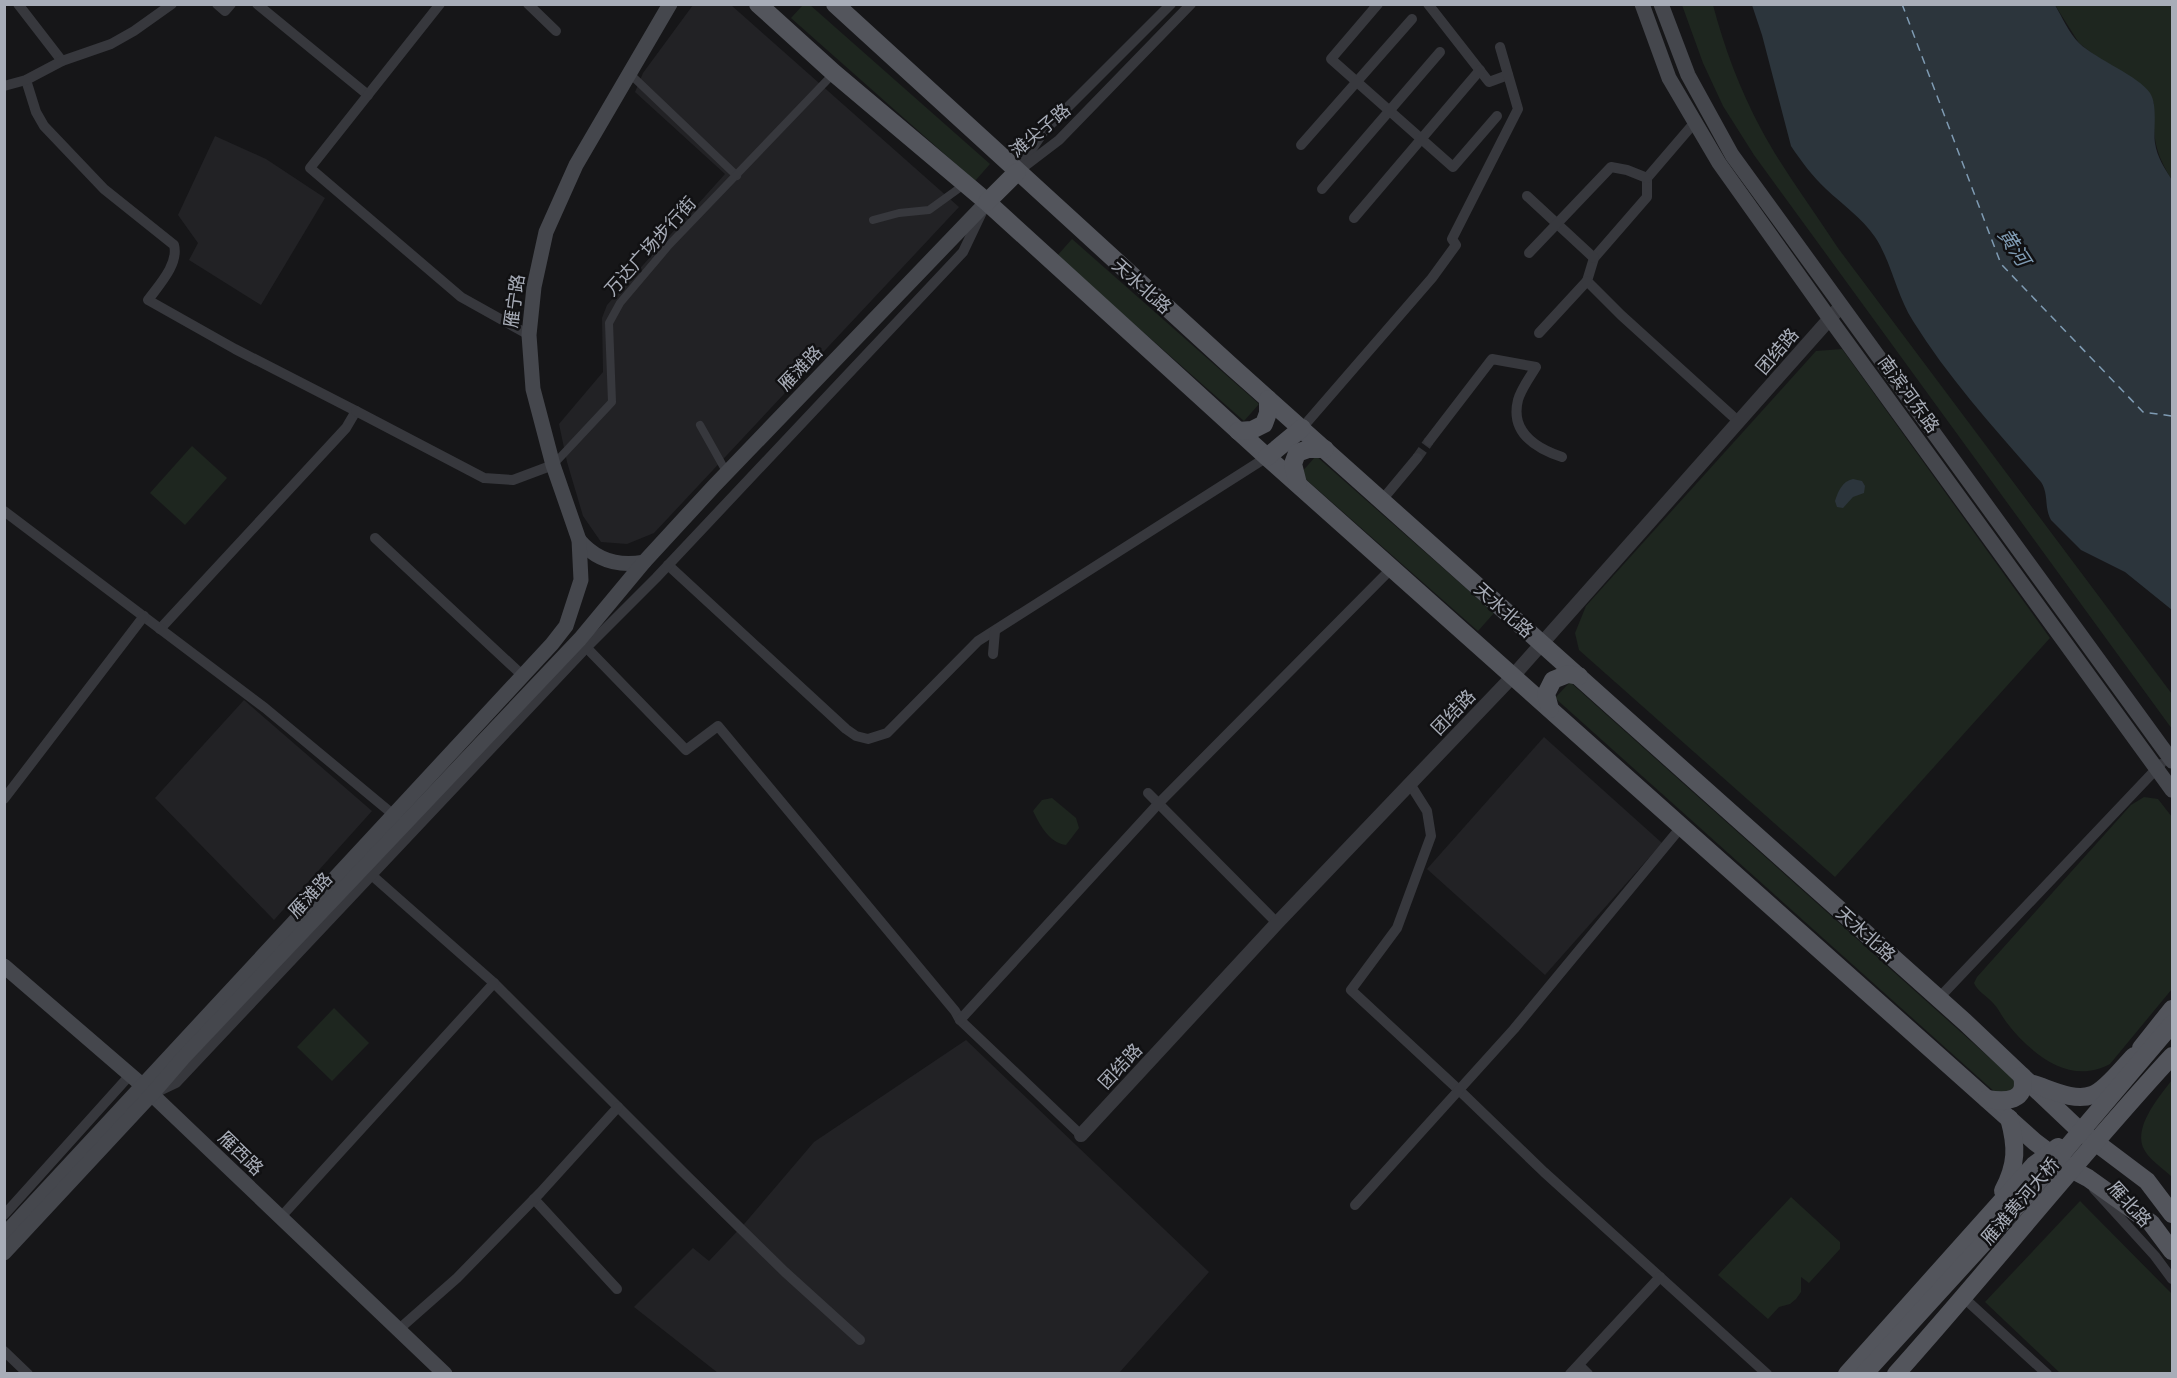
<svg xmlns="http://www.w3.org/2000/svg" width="2177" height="1378" font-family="'PT Sans','Noto Sans SC',sans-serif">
	<rect width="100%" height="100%" fill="#161618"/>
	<g fill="#222225">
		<polygon points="693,5 731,5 959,207 654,533 627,544 601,542 583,516 567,462 559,424 603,372 602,318 607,305 725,174 635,92 643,73"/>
		<polygon points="215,136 266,159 325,198 261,305 189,260 198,243 178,215"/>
		<polygon points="244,700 372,811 274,920 155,798"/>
		<polygon points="1544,737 1662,843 1545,975 1427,869"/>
		<polygon points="966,1040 1209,1272 1119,1373 718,1373 634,1307 693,1248 709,1261 745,1223 814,1142"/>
	</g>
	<g fill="#1e261f">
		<polygon points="803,5 810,5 990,164 975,181 791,18"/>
		<path d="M1682 5H1713C1724 47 1740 90 1761 129 1783 170 1812 208 1838 248L2172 694V729L1754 155 1723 106 1703 63Z"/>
		<path d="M2055 5H2172V180C2154 151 2153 137 2154 103L2079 43Z"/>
		<polygon points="1072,239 1259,404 1244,421 1057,256"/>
		<polygon points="1842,349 2050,638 1835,877 1579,650 1575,633 1586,606 1816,351"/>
		<polygon points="192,446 227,478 185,525 150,493"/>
		<polygon points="1316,456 1494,613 1478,631 1300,474"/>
		<polygon points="1570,682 2020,1085 2006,1102 1555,698"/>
		<path d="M2144 797 2158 799 2172 817V989L2110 1064C2070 1086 2031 1054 2007 1023 2002 1017 1999 1009 1993 1003 1987 996 1978 992 1974 983L1977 977 2131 805Z"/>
		<path d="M1052 798 1076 818 1079 828 1066 845C1049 843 1040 825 1033 811L1042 800Z"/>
		<polygon points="334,1008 369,1043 332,1081 297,1047"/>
		<path d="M2172 1080V1177C2164 1169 2151 1161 2145 1151 2131 1129 2159 1097 2172 1080Z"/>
		<polygon points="1791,1197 1840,1242 1840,1249 1809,1283 1801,1277 1801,1292 1796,1299 1790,1304 1779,1307 1768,1319 1718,1275"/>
		<polygon points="2080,1201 2172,1294 2171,1373 2060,1373 1985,1302"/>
	</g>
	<g fill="#2c353c">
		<path d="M1752 5H2055C2062 17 2069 33 2079 43 2097 60 2139 76 2150 93 2158 105 2153 130 2155 143 2157 157 2165 169 2172 180V610L2125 572 2081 550 2051 520C2044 508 2049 494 2041 482 1996 430 1949 379 1913 321 1896 294 1892 263 1875 237 1862 218 1843 205 1826 189 1813 177 1801 161 1791 146L1762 35Z"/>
		<path d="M1853 479 1862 481 1865 486 1864 493 1853 497 1843 508 1837 507 1835 501C1838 492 1842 481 1853 479Z"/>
	</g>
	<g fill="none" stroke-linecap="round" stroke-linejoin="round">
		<polyline stroke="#7f9bb3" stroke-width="1.5" stroke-dasharray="8 6" stroke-linecap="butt" points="1902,4 2001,264 2143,412 2172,416"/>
		<polyline stroke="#333438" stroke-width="10" stroke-dasharray="10 5" stroke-linecap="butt" points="1417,458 1429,441"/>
		<g stroke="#37383d" stroke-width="8">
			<polyline points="629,73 737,176"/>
			<polyline points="873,220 899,213 929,210 965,184"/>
			<polyline points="700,425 727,473"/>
			<polyline points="553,465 612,402 609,323 620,303 669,245 834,73"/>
		</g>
		<g stroke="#37383d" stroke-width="10">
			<polyline points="18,4 62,61"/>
			<polyline points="217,4 225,11 231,4"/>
			<polyline points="257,4 368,95"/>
			<polyline points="440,4 310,168 461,297 529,335"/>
			<polyline points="528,4 556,31"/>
			<polyline points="1378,4 1331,59 1453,167 1497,116"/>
			<polyline points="1428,4 1489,82 1508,75"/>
			<path d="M26 80 36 112 44 126 104 189 174 245C179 264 159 285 148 300L235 349 356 411 346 428 160 629"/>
			<polyline points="4,86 26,80 62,61 111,44 134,31 172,4"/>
			<polyline points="1695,122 1647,178 1647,197 1594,258 1587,281 1621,315 1739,422"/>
			<polyline points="1301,145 1412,19"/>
			<polyline points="1022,164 1044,131 1171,4"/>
			<polyline points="1017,172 1059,140 1191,4"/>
			<polyline points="1322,189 1440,52"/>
			<polyline points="1527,196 1594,258"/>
			<polyline points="1354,218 1480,70"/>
			<polyline points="1529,253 1611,167 1627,170 1647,178"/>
			<polyline points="1539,333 1587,281"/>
			<polyline points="356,411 484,478 513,480 553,465"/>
			<polyline points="1302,428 1432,278 1456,245 1452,239 1518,109 1500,47"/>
			<path d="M1429 441 1492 359 1536 367C1530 377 1521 389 1518 400 1510 432 1535 448 1562 457"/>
			<polyline points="1382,500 1417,458"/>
			<polyline points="4,511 265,708 395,816"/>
			<polyline points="375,538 522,675"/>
			<polyline points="668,565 846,729 856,736 868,739 887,733 978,641 1267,457"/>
			<polyline points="582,643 686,750 718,726 955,1011 960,1020 1081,1135"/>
			<polyline points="993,654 995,631"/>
			<polyline points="1410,784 1427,811 1431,836 1397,928 1351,990 1460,1091 1544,1172 1767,1374"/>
			<polyline points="1148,793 1277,923"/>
			<polyline points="4,799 144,616"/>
			<polyline points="367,871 494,983 685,1174 785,1272 860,1340"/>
			<polyline points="1938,999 2161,764"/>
			<polyline points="960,1020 1159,803 1392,568"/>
			<polyline points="157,1092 176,1083 586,648 656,578 963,252 983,210"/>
			<polyline points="2094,1189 2155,1256 2172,1279"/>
			<polyline points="534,1199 617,1289"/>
			<polyline points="1355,1205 1514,1029 1682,826"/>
			<polyline points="4,1215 130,1075"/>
			<polyline points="280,1218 494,983"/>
			<polyline points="1964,1298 2047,1374"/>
			<polyline points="398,1330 457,1278 540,1193 618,1107"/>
			<polyline points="4,1351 28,1374"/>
			<polyline points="1579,1365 1588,1374"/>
			<polyline points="1570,1374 1660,1277"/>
		</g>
		<polyline stroke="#37383d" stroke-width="14" points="1081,1135 1277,923 1513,676 1841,306"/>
		<g stroke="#45474d" stroke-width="15">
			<polyline points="1642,4 1669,78 1719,163 1830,319 2172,790"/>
			<polyline points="1661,4 1688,75 1732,155 2172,761"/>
			<path d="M579 540C596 560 618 567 644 562"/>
			<polyline points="4,966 142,1085 445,1374"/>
			<polyline points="4,1235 552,644 566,626 581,580 579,540 553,465 533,389 529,335 534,287 546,232 576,165 670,4"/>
			<polyline points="4,1253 152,1094 183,1058 580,639 644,562 714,486 987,202"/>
		</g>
		<g stroke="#53555c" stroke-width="18">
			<polyline points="758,4 834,73 987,202 1267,457 2035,1142 2071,1169 2088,1178 2151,1223 2172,1251"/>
			<polyline points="835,4 1230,365 1965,1022 2078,1129 2147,1181 2172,1214"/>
			<polyline points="987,202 1017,172"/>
			<polyline points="1238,431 1252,430 1264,424 1268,413 1268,399"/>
			<polyline points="1267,457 1302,428"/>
			<polyline points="1298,484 1293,464 1297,453 1308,449 1325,449"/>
			<polyline points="1550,709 1546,694 1553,680 1568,674 1579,676"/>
			<polyline points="2141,1048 2172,1009"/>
			<path d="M2033 1084C2050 1089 2074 1102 2092 1095 2106 1090 2123 1067 2134 1056"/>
			<path d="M1987 1099C2005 1102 2028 1102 2022 1076"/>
			<path d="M2003 1191C2017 1164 2017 1147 2009 1118"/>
			<polyline points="1847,1374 2034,1165 2058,1147"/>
			<path d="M1896 1374C1990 1269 2077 1159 2172 1056"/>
		</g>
		<polyline stroke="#53555c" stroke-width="18" points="1864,1374 2020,1203 2172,1024"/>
	</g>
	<g text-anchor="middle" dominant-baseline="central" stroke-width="5" stroke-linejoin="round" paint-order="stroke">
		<g font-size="18" fill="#a8adb8" stroke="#111113">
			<text transform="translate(1040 130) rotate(-40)">滩尖子路</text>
			<text transform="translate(650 246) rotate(-48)">万达广场步行街</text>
			<text transform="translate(1142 286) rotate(42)">天水北路</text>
			<text transform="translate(514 301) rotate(-82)">雁宁路</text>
			<text transform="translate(1777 351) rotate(-49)">团结路</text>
			<text transform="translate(800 368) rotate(-46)">雁滩路</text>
			<text transform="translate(1909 394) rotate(54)">南滨河东路</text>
			<text transform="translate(1504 610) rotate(42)">天水北路</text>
			<text transform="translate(1453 712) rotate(-46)">团结路</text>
			<text transform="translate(310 895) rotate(-47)">雁滩路</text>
			<text transform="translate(1866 934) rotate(42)">天水北路</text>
			<text transform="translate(1120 1066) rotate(-47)">团结路</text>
			<text transform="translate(241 1153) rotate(44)">雁西路</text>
			<text transform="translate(2020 1201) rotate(-49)">雁滩黄河大桥</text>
			<text transform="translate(2130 1204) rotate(48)">雁北路</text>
		</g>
		<g font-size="20" font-style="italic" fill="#7f9bb3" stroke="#111113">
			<text transform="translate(2014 247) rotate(57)">黄河</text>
		</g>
	</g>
	<rect width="2177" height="1378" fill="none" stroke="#a8adb8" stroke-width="12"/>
</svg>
